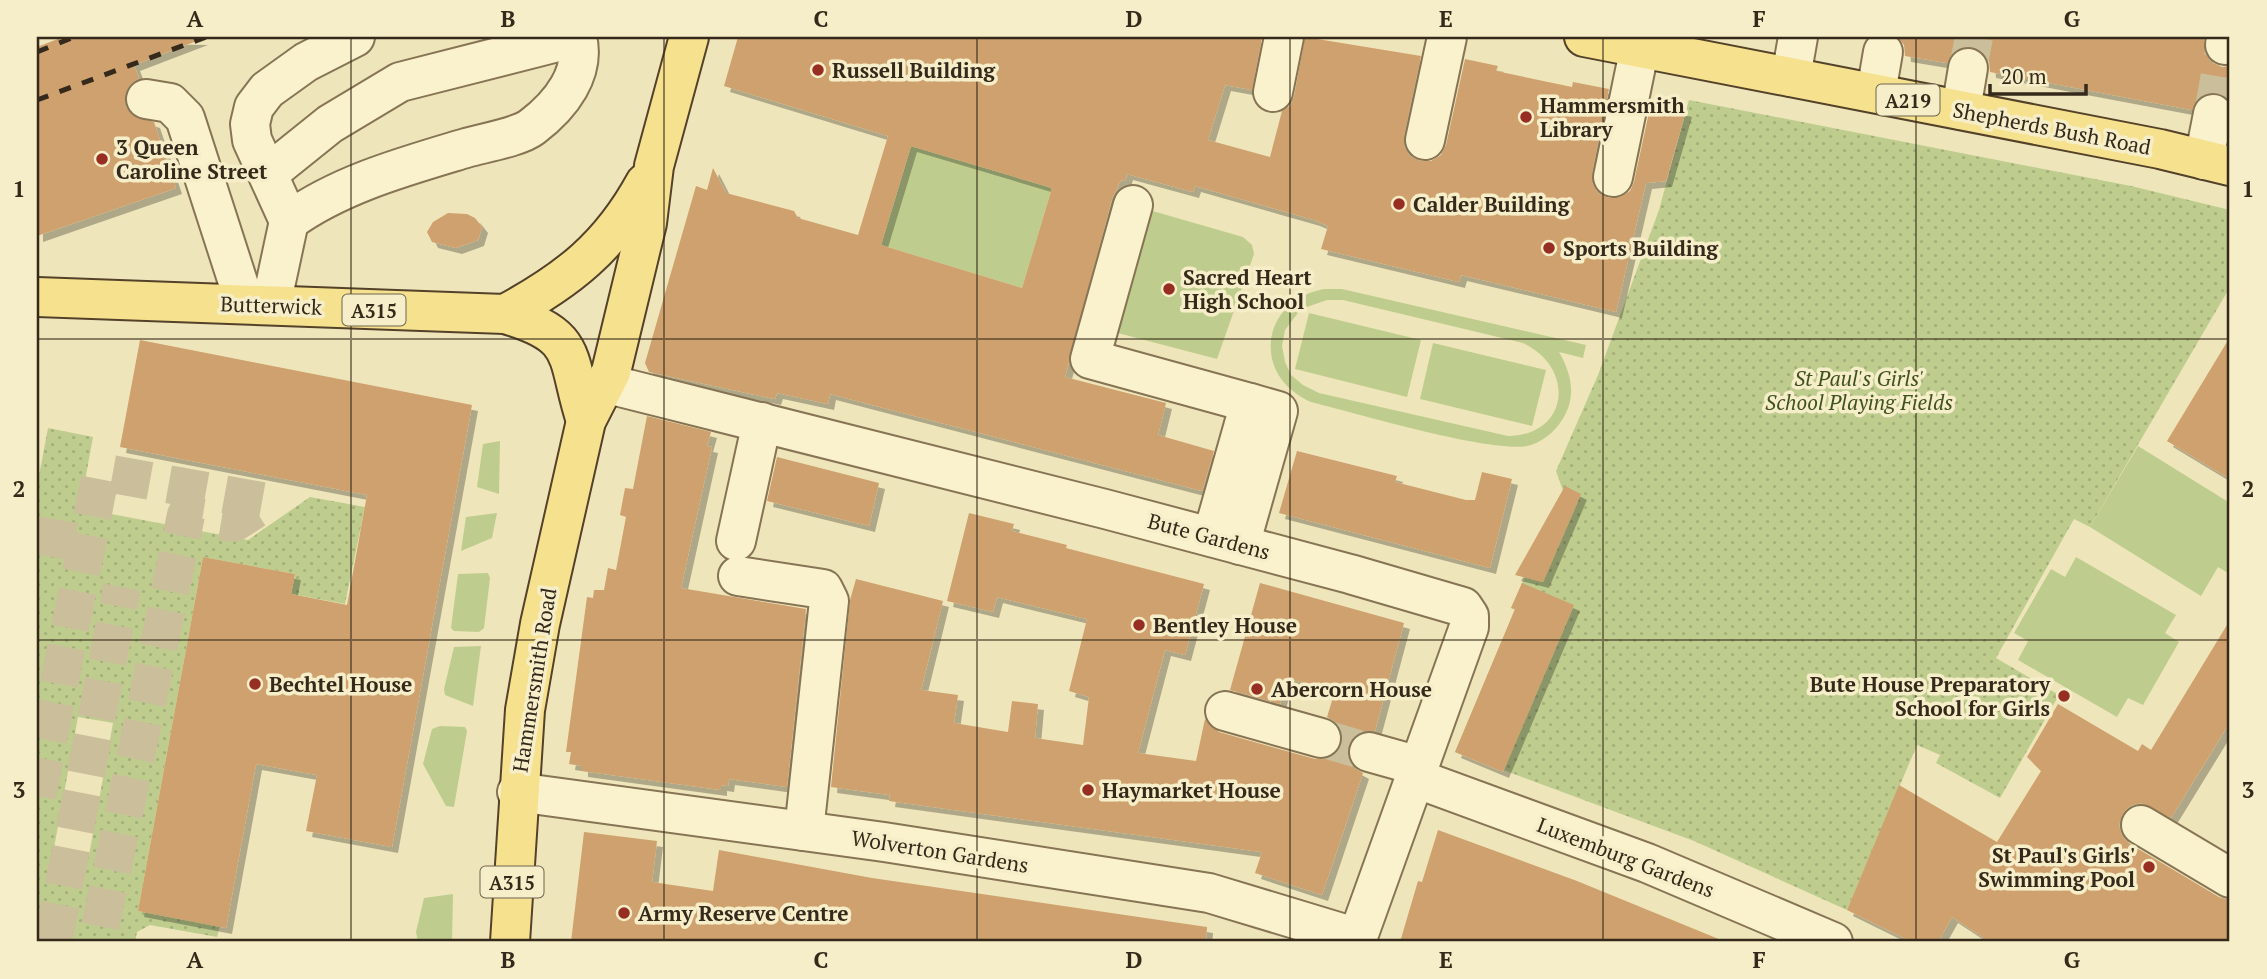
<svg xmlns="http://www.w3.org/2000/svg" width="2267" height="979" font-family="'PT Serif',serif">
	<defs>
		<pattern id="park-dots" width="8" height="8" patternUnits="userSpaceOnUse" patternTransform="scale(1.75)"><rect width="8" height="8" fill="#becd8e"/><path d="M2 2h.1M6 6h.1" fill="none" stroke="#a4b07a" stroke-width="1.8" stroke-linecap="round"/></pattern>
		<filter id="shadow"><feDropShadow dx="6" dy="6" stdDeviation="0" flood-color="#0004"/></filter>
	</defs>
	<rect width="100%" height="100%" fill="#efe5ba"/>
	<g fill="#becd8e" fill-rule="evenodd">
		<polygon points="911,146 1052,188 1022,288 881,245"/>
		<polygon points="1149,210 1243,237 1252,245 1254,254 1217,359 1114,332"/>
		<path d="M1324 289H1342L1586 345 1583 358 1559 352C1570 371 1576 392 1566 413 1559 427 1547 440 1531 445 1499 456 1352 412 1311 402 1251 376 1260 301 1324 289ZM1327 300H1343L1523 343C1576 368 1569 435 1508 436L1319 393 1303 385 1291 375 1285 362 1282 346 1285 330 1301 309Z"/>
		<polygon points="1309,313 1421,340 1407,397 1295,369"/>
		<polygon points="1433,343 1546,370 1532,426 1420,399"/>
		<polygon points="500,441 499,494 477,487 483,444"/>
		<polygon points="2138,446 2230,503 2230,569 2228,573 2218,567 2201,596 2090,527"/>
		<polygon points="497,513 492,538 461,551 466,517"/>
		<polygon points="2076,557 2176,615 2165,633 2179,642 2143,705 2128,698 2117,717 2018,660 2028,641 2014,633 2051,569 2065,577"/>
		<polygon points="488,573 490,578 484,628 479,632 454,631 451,628 458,574"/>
		<polygon points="481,646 473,706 445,695 444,689 454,647"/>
		<polygon points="440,726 465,727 467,731 454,807 446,806 423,764 432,729"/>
		<polygon points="453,894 452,942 418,942 416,932 424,898"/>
	</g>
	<g fill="url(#park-dots)" fill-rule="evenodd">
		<polygon points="1689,100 2131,186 2230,210 2230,287 2090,527 2074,519 1996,658 2059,695 2000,798 1936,763 1940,755 1917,745 1847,910 1694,841 1455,752 1515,610 1511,608 1563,491 1556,471 1598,375 1659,210"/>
		<path d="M48 428 93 437 80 508 248 540 310 497 365 507 345 604 291 594 295 574 203 557 138 911 220 926 217 937 150 925 137 932 135 942H37V486ZM78 717 113 723 89 855 54 848Z"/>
	</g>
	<g fill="#cfa16e" fill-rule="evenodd" filter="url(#shadow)">
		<polygon points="63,37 202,39 134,65 139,78 130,85 125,95 125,106 132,115 154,122 176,188 37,236 37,47"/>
		<path d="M738 37H1262L1252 90 1225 85 1208 140 1270 157 1282 111 1290 106 1294 96 1305 37 1421 56 1404 136V146L1410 156 1421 161H1431L1441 155 1446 145 1465 59 1498 66 1496 71 1572 87 1573 82 1609 89 1592 173V183L1598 193 1609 198 1620 197 1630 191 1634 182 1651 103 1686 111 1666 181 1646 183 1616 312 1461 275 1459 282 1321 249 1328 226 1314 220 1195 186 1193 192 1127 174 1125 181 1121 180 1112 199 1065 377 1166 403 1158 435 1214 451 1202 491 830 394 828 404 777 393 775 399 649 372 645 363 696 186 707 190 713 168 726 193 794 211 798 218 858 235 888 136 724 86ZM911 146 1052 188 1022 288 881 245Z"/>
		<polygon points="1898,37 2204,37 2205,53 2211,62 2222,67 2230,66 2230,102 2218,93 2207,93 2197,99 2192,110 1990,72 1989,61 1982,52 1971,46 1960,48 1951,55 1947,63 1905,56 1904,45"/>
		<polygon points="448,213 467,214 475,218 482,227 478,240 456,248 432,242 427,232 433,222"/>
		<polygon points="2230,337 2230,479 2167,441"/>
		<polygon points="140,340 472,405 392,847 306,831 317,775 256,764 226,928 138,911 203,557 295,574 291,594 347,605 367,495 120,447"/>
		<polygon points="647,416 711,432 707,446 712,447 681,588 806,609 787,787 729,779 728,786 721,785 721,790 582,771 582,766 569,764 571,752 566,752 587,597 593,598 594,590 604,590 608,568 616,570 626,517 620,515 625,488 633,489"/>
		<polygon points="1297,451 1397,476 1395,482 1466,500 1475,500 1482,472 1512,479 1490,568 1279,513"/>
		<polygon points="777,457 879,483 869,526 767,501"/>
		<polygon points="1565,486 1581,494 1543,582 1515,575"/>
		<polygon points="969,513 1014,524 1012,531 1067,545 1066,548 1204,584 1185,655 1165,650 1138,753 1196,761 1205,719 1219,732 1315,759 1327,759 1337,753 1342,745 1342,733 1337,723 1327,717 1335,691 1286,678 1280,704 1230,690 1260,583 1404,623 1375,731 1363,731 1353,737 1348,745 1348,758 1354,768 1363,773 1322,895 1255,873 1262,852 889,801 890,795 831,787 850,600 856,579 943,601 921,690 958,695 954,723 1008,732 1012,701 1038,704 1035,738 1083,745 1089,697 1069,691 1087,619 997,597 993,612 947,601"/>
		<polygon points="1522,583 1574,605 1503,772 1455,752 1515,609 1511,608"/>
		<polygon points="2230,620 2230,722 2171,818 2141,803 2130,806 2123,813 2119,825 2122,836 2130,844 2219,897 2230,900 2230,942 1990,942 1952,917 1938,942 1912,942 1847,910 1899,785 1997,842 2041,771 2027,757 2058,704 2138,751 2142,744 2151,750"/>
		<polygon points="1438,830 1577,881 1726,942 1400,942 1418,881 1422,882"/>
		<polygon points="584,832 657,841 652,882 713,891 719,850 872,878 1207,927 1206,942 571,942"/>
	</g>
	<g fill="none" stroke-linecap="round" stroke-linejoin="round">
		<g stroke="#cabf9a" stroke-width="38" stroke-dasharray="38 19" stroke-linecap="butt">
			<polyline points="1968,68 1974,37"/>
			<polyline points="2213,114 2225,45"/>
			<polyline points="37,535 87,544"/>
			<polyline points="1321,738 1369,752"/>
			<polyline points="37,796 101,472 267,502 234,523 186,515 97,942"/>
			<polyline points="53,942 122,587"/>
		</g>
		<defs>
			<g id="minor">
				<polyline points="2225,45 2226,37"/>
				<polyline points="1791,77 1798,37"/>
				<polyline points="1273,92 1284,37"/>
				<polyline points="1876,93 1883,52"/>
				<polyline points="146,99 170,103 185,118 245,304"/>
				<polyline points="1961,110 1968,68"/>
				<polyline points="1425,140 1447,37"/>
				<polyline points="2204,160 2213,114"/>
				<polyline points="269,173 330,124 400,82 577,37"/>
				<polyline points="1613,177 1642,37"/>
				<polyline points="1133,205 1090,359 1250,403"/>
				<path d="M289 221C340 184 406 166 466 148 483 143 519 137 532 127 561 105 586 73 577 37"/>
				<polyline points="271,305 289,221 252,140 250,124 254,107 267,90 306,62 355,37"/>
				<polyline points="608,384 1105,509 1350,574 1463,607 1469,616 1469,627 1356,942"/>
				<polyline points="1212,537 1250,403 1278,411 1240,545"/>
				<polyline points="736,541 762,422"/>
				<polyline points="738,576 823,589 829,601 804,831"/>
				<polyline points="1225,711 1321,738"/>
				<polyline points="1369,752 1419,766"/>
				<polyline points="1415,778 1647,863 1833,942"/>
				<polyline points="517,792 884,842 1209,893 1358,938"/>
				<polyline points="2141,825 2230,878"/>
			</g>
			<g id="major">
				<polyline points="1584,37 2160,149 2230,166"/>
				<path d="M37 297 505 314C581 336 565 357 586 421"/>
				<path d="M505 314C568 280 610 247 645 183"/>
				<polyline points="510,942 525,710 540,624 586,421 611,372 647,223 654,166 689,37"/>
			</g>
		</defs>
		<use href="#minor" stroke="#867454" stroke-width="42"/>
		<use href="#major" stroke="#534129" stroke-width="42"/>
		<use href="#minor" stroke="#faf2cd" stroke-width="38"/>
		<use href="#major" stroke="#f6e18e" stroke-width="38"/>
		<g stroke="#34291a" stroke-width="5" stroke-dasharray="12 12" stroke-linecap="butt">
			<polyline points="37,52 74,37"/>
			<polyline points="37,100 206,37"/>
		</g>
	</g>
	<path fill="none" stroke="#34291a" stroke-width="2" stroke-opacity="0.55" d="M351 37V942M664 37V942M977 37V942M1290 37V942M1603 37V942M1916 37V942M37 339H2230M37 640H2230"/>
	<g fill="#972e22" stroke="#f6eec9" stroke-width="2.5">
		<circle cx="818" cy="70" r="7"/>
		<circle cx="1526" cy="117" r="7"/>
		<circle cx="102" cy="159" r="7"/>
		<circle cx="1399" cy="204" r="7"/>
		<circle cx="1549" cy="248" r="7"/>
		<circle cx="1169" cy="289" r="7"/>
		<circle cx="1139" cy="625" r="7"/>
		<circle cx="255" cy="684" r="7"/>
		<circle cx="1257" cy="689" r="7"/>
		<circle cx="2064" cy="696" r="7"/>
		<circle cx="1088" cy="790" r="7"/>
		<circle cx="2149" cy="867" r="7"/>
		<circle cx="624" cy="913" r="7"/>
	</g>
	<g text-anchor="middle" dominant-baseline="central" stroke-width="7" stroke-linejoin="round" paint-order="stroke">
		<g fill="#f6eec9" stroke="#6e644e" stroke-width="2">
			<rect x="1876.5" y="84.5" width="63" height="31" rx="5"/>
			<rect x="342.5" y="294.5" width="63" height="31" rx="5"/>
			<rect x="480.5" y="866.5" width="63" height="31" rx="5"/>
		</g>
		<g font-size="19" font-weight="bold" fill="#34291a">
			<text x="1908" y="100">A219</text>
			<text x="374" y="310">A315</text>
			<text x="512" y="882">A315</text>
		</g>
		<g font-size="21" font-weight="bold" fill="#34291a" stroke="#f6eec9" text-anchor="start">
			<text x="832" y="70">Russell Building</text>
			<text x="1540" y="105">Hammersmith<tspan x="1540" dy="24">Library</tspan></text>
			<text x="116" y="147">3 Queen<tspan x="116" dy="24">Caroline Street</tspan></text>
			<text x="1413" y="204">Calder Building</text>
			<text x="1563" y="248">Sports Building</text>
			<text x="1183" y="277">Sacred Heart<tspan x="1183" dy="24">High School</tspan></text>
			<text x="1153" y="625">Bentley House</text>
			<text x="269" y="684">Bechtel House</text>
			<text x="2050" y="684" text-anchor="end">Bute House Preparatory<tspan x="2050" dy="24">School for Girls</tspan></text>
			<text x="1271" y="689">Abercorn House</text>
			<text x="1102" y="790">Haymarket House</text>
			<text x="2135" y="855" text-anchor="end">St Paul's Girls'<tspan x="2135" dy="24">Swimming Pool</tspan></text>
			<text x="638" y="913">Army Reserve Centre</text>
		</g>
		<g font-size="21" fill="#34291a" stroke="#f6eec9">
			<text transform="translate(2052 128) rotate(11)">Shepherds Bush Road</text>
			<text transform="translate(271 305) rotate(2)">Butterwick</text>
			<text transform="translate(1209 536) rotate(15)">Bute Gardens</text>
			<text transform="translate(534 680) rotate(-81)">Hammersmith Road</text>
			<text transform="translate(940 851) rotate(9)">Wolverton Gardens</text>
			<text transform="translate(1626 857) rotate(21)">Luxemburg Gardens</text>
		</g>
		<g font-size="21" font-style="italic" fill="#3f521f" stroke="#f6eec9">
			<text x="1859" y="378">St Paul's Girls'<tspan x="1859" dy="24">School Playing Fields</tspan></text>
		</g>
	</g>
	<rect width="2267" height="979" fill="none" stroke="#f6eec9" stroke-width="77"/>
	<path d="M1990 84v10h96v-10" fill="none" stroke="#34291a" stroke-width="3.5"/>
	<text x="2001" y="84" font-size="21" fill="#34291a" stroke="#f6eec9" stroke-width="5" paint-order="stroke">20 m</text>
	<rect x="38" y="38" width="2190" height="902" fill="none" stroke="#34291a" stroke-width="2.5"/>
	<g font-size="23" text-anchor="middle" font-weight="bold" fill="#34291a">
		<text x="195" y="27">A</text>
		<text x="508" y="27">B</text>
		<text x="821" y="27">C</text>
		<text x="1134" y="27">D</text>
		<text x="1446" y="27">E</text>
		<text x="1759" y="27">F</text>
		<text x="2072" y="27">G</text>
		<text x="19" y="197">1</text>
		<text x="2248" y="197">1</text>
		<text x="19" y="497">2</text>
		<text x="2248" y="497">2</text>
		<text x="19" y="798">3</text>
		<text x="2248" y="798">3</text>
		<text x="195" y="968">A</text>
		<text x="508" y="968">B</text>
		<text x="821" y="968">C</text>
		<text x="1134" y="968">D</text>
		<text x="1446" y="968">E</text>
		<text x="1759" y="968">F</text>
		<text x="2072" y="968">G</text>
	</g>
</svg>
